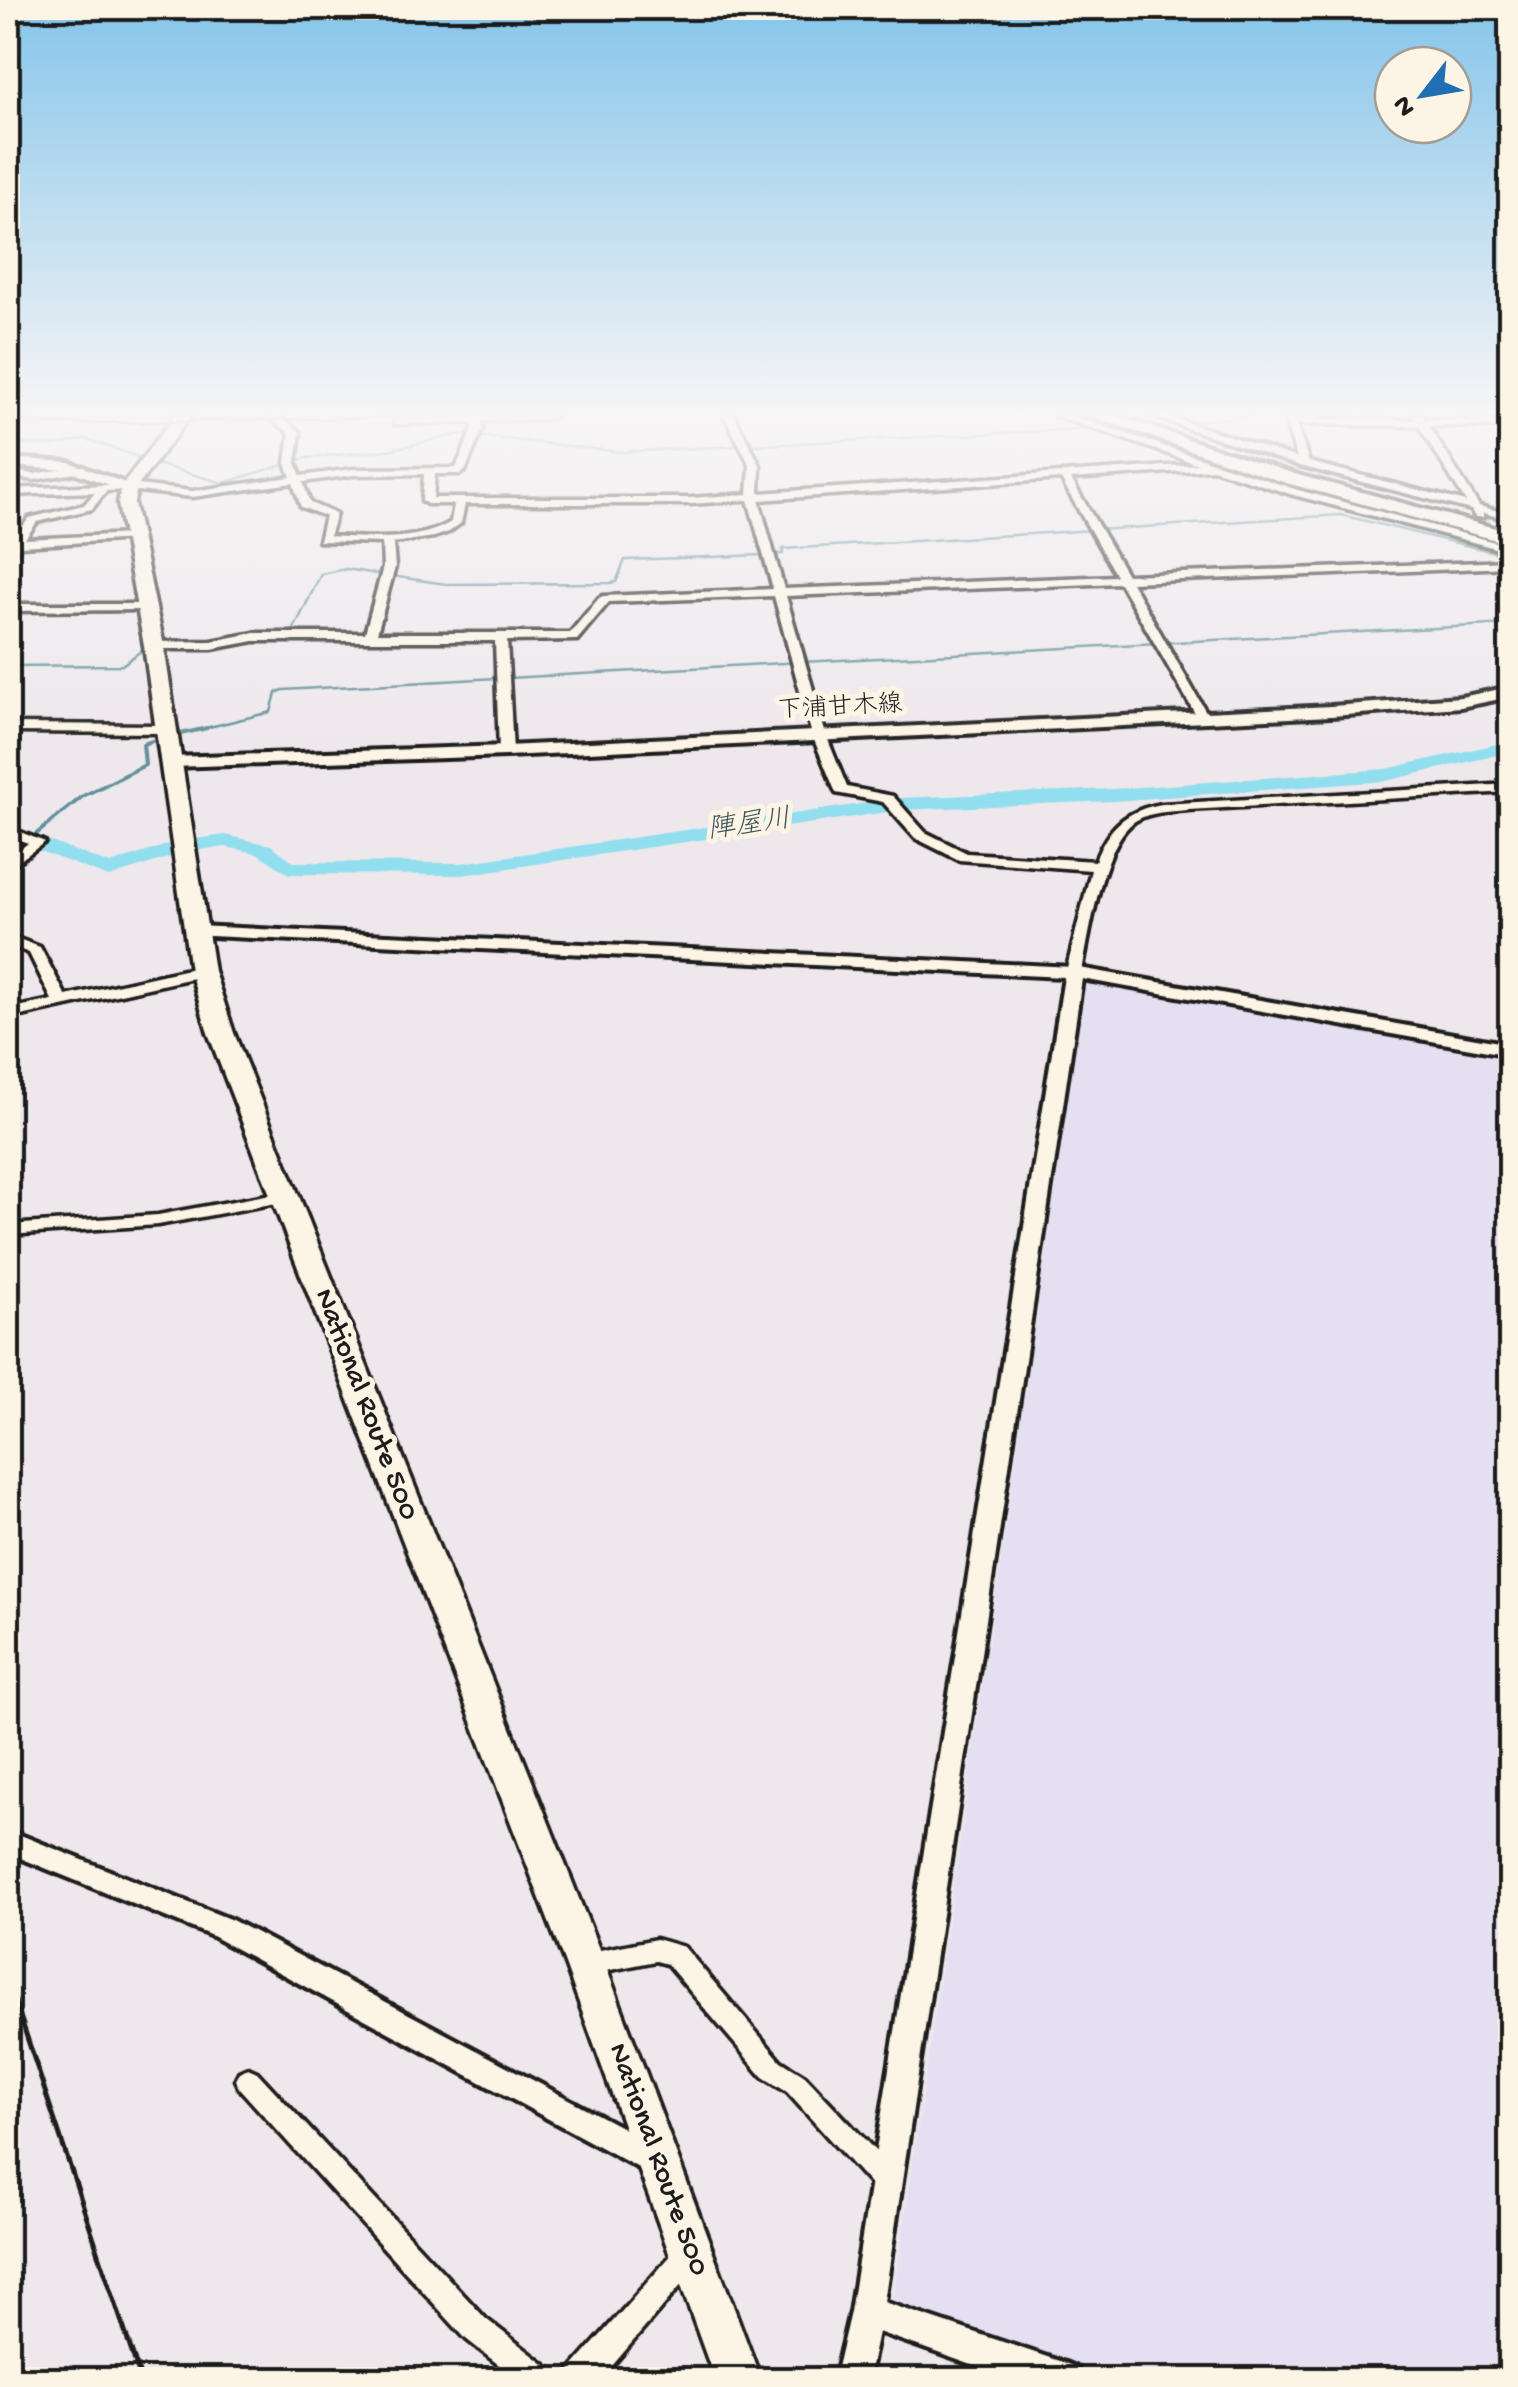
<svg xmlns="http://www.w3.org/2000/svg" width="1518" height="2387" font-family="'Gochi Hand','Klee One',sans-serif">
	<rect width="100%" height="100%" fill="#eee8ec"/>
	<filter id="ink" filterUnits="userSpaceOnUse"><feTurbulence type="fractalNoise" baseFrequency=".01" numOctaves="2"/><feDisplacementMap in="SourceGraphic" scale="20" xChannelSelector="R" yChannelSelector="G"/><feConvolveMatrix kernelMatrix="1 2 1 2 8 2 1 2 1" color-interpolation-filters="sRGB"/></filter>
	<g filter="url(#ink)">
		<polygon fill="#e4dff1" points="1086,979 1510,1055 1510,2379 1111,2379 892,2305"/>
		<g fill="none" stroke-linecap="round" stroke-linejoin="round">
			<g stroke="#62909a" stroke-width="2.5">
				<polyline points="1183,422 1267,415"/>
				<polyline points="8,444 55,445 86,439 144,459"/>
				<polyline points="153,463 223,483 306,458 388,450 461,434 620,452 1086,429"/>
				<polyline points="773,554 783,554 783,549 1341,515 1510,556"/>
				<polyline points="391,576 446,584 610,583 616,582 625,560 764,555"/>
				<polyline points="291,635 321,574 346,569 382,575"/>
				<polyline points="8,666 122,665 145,648"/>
				<polyline points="507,678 1510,624"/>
				<polyline points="197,730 271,712 276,693 283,690 497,678"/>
			</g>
			<g stroke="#62909a" stroke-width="4">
				<polyline points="176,735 207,728"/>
				<polyline points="29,840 83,796 145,765 143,744 162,738"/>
			</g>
			<polygon fill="#90deee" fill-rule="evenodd" points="1510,741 1510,752 1386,781 1113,801 901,810 462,875 289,874 257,853 225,847 189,851 109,877 32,848 8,863 8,848 30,834 110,864 179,841 225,835 271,845 294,862 462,863 901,798 1113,789 1386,769"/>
			<g stroke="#cec9cd" stroke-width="11" stroke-dasharray="11 6" stroke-linecap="butt">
				<polyline points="1281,480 1300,466"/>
				<polyline points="1480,515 1501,542"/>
			</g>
			<defs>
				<g id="minor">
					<polygon points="18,415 34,415 8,425 8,419"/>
					<path d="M266 415H278L300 432 296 463 301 476 353 469 456 468 473 428 471 422 395 424 394 422 401 415H413L410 419 557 415 552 418 481 421 483 428 465 471 460 474H435L433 498H690L748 494 750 465 724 415H734L760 465 759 493 1198 464 1053 415H1069L1298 490 1510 546V552L1290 494 1213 469 1071 479 1127 575 1510 561V567L1131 582 1209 717 1203 721 1197 717 1120 583 786 596 826 735 847 787 893 796 925 832 967 853 1095 861C1108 827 1126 810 1162 804L1510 784V792L1188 810C1170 812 1151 811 1135 821 1102 843 1090 933 1082 972L1079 975H1069L1066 972 1091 870 959 860 915 838 883 802 836 793 812 735 774 596 609 602 577 640 507 641 513 751 506 755 499 751 495 641H254L212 649H150V643L154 642 212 641 254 633H365L383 567 382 543 319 541 325 516 301 507 293 483 192 497 129 490 106 491 92 509 37 522 25 539 132 534 138 537 136 539 21 546 12 558 8 559V540L14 539 29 518 84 505 95 492 8 495V489L129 484 192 491 291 477 286 463 290 433ZM424 474 422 501 427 504H454L451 522C417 543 368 538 329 536L336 514 310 503 303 482 353 475ZM1061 479 1116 576 784 589 759 500ZM748 500 773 589 603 596 599 598 570 633H377L395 567 393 543 434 537 449 532 461 523 465 504H690Z"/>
					<path d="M1148 415H1164L1297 458 1285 421 1290 418 1415 420 1412 415H1422L1425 420 1510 421V427L1429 426 1479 506 1510 514V520L1483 513V517H1475L1471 510 1300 466ZM1296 424 1419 426 1466 502 1309 462Z"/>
					<polygon points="83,466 88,469 87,471 34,480 8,476 8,470 34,474"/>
					<polygon points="147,604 151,606 151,610 8,611 8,604"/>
					<polygon points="8,724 166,725 172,729 166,733 8,732"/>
					<polygon points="8,827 45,842 8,869 8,859 28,843 8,836"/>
					<polygon points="8,935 40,947 66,996 202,966 210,971 202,976 8,1019 8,1009 52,1000 29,953 8,945"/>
					<polygon points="287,1191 296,1196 293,1200 158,1225 8,1235 8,1225 158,1215"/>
					<polygon points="656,1939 684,1947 781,2061 805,2076 897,2174 901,2183 897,2192 887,2196 877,2192 787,2092 763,2077 667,1964 656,1961 585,1975 576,1972 572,1964 576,1956 585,1953"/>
					<polygon points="248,2068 257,2072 486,2319 552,2370 556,2380 518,2380 466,2339 239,2088 235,2080 239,2072"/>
					<polygon points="691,2240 701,2244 705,2253 701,2262 600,2380 566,2380 570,2370 681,2244"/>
				</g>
				<g id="tertiary">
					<polygon points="196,926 1074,967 1510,1044 1510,1055 1082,979 884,2302 1065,2363 1077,2368 1081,2380 1015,2380 878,2332 868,2380 834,2380 850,2312 1064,977 190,935 187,931"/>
					<polygon points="8,1830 232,1920 666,2151 670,2161 666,2171 655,2175 644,2171 212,1936 8,1853"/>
				</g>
				<g id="secondary">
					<polygon points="8,458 69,462 136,487 124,490 67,470 8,466"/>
					<polygon points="1510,687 1510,697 1461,707 1331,716 506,756 172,767 163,762 172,757 506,746 1331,706 1461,697"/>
				</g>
				<polygon id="trunk" points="175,415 191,415 137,487 134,503 164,646 214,971 234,1033 605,1964 761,2380 715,2380 565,1964 208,1033 190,971 144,646 118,503 121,487"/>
				<polygon id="motorway" points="1088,415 1114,415 1298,475 1510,532 1510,544 1286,483"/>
			</defs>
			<use href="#minor" stroke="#1c1c1c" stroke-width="7"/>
			<use href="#tertiary" stroke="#1c1c1c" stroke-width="8"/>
			<use href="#secondary" stroke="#1c1c1c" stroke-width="8"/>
			<use href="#trunk" stroke="#1c1c1c" stroke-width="7"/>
			<use href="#motorway" stroke="#1c1c1c" stroke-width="8"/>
			<use href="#minor" fill="#fcf5e5" fill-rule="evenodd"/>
			<use href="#tertiary" fill="#fcf5e5" fill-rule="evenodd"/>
			<use href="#secondary" fill="#fcf5e5" fill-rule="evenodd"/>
			<use href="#trunk" fill="#fcf5e5" fill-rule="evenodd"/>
			<use href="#motorway" fill="#fcf5e5" fill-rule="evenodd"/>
			<polyline stroke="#1c1c1c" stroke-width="2.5" points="8,425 511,415"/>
			<polyline stroke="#1c1c1c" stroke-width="5" points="8,1980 141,2380"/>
		</g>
	</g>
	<linearGradient id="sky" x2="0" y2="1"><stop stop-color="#85c5ea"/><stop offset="0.55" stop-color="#f7f5f6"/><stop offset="1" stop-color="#f7f5f6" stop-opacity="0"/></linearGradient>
	<rect width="1518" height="750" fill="url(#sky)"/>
	<g text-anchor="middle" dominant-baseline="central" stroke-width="10" stroke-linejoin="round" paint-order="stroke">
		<g font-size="25" fill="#1c1c1c" stroke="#fcf5e5">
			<text transform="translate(840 709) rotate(-3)">下浦甘木線</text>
		</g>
		<g font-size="28" font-style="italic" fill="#3f565b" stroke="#fcf5e5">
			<text transform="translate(749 826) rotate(-8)">陣屋川</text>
		</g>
		<g font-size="30" fill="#1c1c1c" stroke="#fcf5e5">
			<text transform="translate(365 1405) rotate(69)">National Route 500</text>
			<text transform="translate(657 2160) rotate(70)">National Route 500</text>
		</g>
	</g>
	<rect width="1518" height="2387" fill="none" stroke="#fcf5e5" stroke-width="40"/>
	<rect x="20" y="20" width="1478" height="2347" fill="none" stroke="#1c1c1c" stroke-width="4" filter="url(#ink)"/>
	<g transform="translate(1423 95) rotate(239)"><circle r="48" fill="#fcf5e5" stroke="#a29e95" stroke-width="2.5"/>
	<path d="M0-8L18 38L0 25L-18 38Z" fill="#1f6fb2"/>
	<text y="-15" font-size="28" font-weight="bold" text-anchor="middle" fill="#1c1c1c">N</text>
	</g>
</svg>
